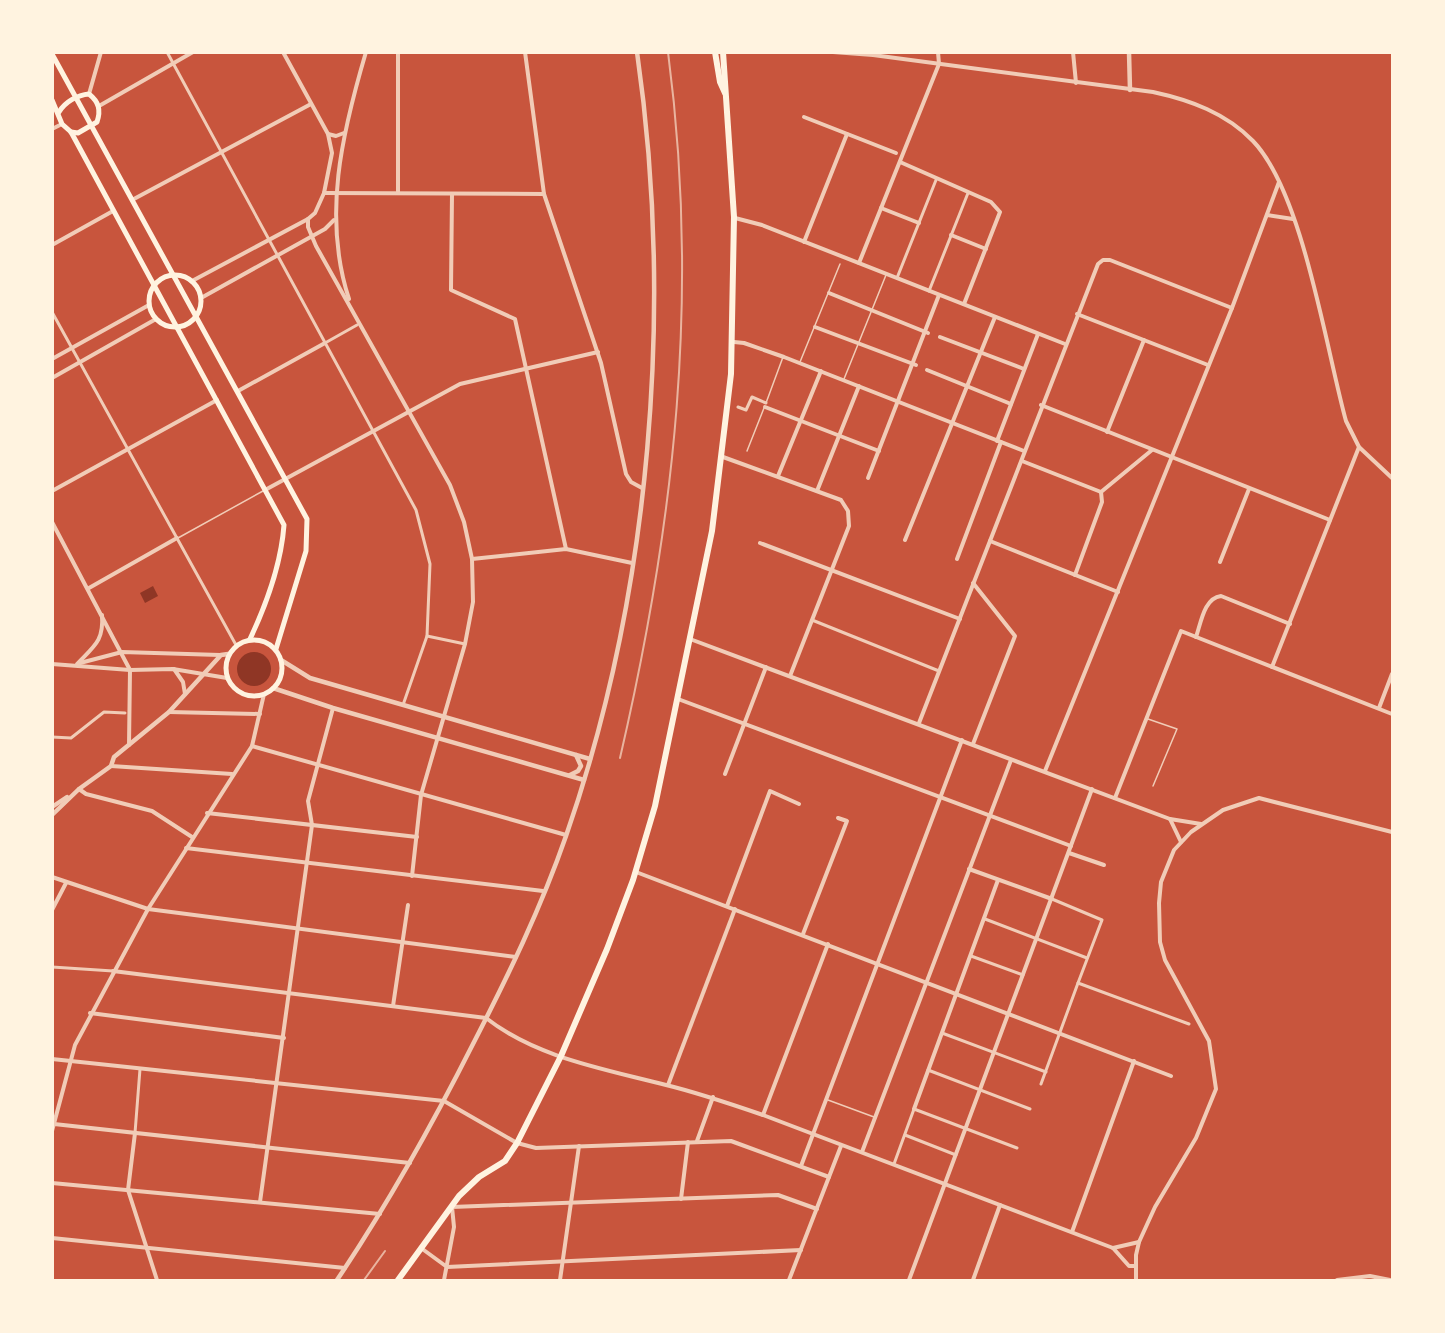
<svg xmlns="http://www.w3.org/2000/svg" width="1445" height="1333" font-family="Raleway,sans-serif">
	<rect width="100%" height="100%" fill="#c8553d"/>
	<g fill="#8f3625">
		<polygon points="153,586 158,596 145,603 140,593"/>
		<circle cx="254" cy="669" r="17"/>
	</g>
	<g fill="none" stroke-linecap="round" stroke-linejoin="round">
		<g stroke="#f1ccb7" stroke-width="1.5">
			<polyline points="800,362 840,264"/>
			<polyline points="844,379 886,275"/>
			<polyline points="766,403 783,357"/>
			<polyline points="747,451 764,408"/>
			<polyline points="178,538 263,491"/>
			<polyline points="1148,719 1177,729 1153,786"/>
			<polyline points="828,1100 874,1117"/>
		</g>
		<g stroke="#f1ccb7" stroke-width="3">
			<polyline points="167,52 416,510 430,564 427,636 403,705"/>
			<polyline points="897,278 936,180"/>
			<polyline points="929,291 968,193"/>
			<polyline points="52,312 236,645"/>
			<polyline points="325,343 357,325"/>
			<polyline points="738,407 746,410 752,397 766,403"/>
			<polyline points="812,620 939,671"/>
			<polyline points="427,636 465,644"/>
			<polyline points="52,737 71,738 104,712 125,713"/>
			<polyline points="1052,899 1102,920 1078,983 1189,1024"/>
			<polyline points="985,919 1087,958"/>
			<polyline points="971,956 1023,975"/>
			<polyline points="52,967 113,971"/>
			<polyline points="942,1033 1046,1072"/>
			<polyline points="928,1070 1030,1109"/>
			<polyline points="1041,1084 1078,983"/>
			<polyline points="135,1133 140,1069"/>
			<polyline points="905,1135 956,1155"/>
			<polyline points="894,1164 914,1109 1017,1148"/>
		</g>
		<g stroke="#f1ccb7" stroke-width="4">
			<polyline points="525,52 544,194 601,363 626,474 631,482 642,488"/>
			<path d="M833 52 873 55 1153 92C1190 100 1226 113 1253 141 1303 193 1326 349 1346 421L1359 447 1392 478"/>
			<polyline points="1073,52 1076,83"/>
			<polyline points="89,94 101,52"/>
			<polyline points="99,106 193,52"/>
			<polyline points="804,117 896,153"/>
			<polyline points="52,129 62,124"/>
			<polyline points="328,134 336,136 344,133"/>
			<polyline points="900,162 991,202 1000,212 964,304"/>
			<polyline points="398,192 398,52"/>
			<polyline points="324,193 544,194"/>
			<polyline points="452,194 451,290 515,319 566,549"/>
			<polyline points="132,200 311,104"/>
			<polyline points="881,208 919,223"/>
			<polyline points="1267,215 1293,219"/>
			<polyline points="735,218 762,225 1065,344"/>
			<polyline points="308,219 308,227 316,246 450,485 464,522 472,559 473,602 465,644 421,795 412,876"/>
			<polyline points="951,235 986,249"/>
			<polyline points="804,242 847,134"/>
			<polyline points="52,245 113,211"/>
			<polyline points="859,263 939,64 938,52"/>
			<polyline points="192,281 308,219 315,213 324,193 332,153 328,134 283,52"/>
			<polyline points="829,293 928,333"/>
			<polyline points="201,298 325,229 334,220"/>
			<path d="M349 299C322 217 342 133 366 52"/>
			<polyline points="1077,314 1208,365"/>
			<polyline points="815,327 916,365"/>
			<polyline points="940,337 1024,369"/>
			<polyline points="734,342 744,343 784,357 1024,451"/>
			<polyline points="52,359 149,305"/>
			<polyline points="927,370 1011,404"/>
			<polyline points="52,378 156,319"/>
			<polyline points="238,391 325,343"/>
			<polyline points="1041,405 1330,520"/>
			<polyline points="765,407 879,451"/>
			<polyline points="1107,432 1144,340"/>
			<polyline points="997,441 1038,334"/>
			<polyline points="723,457 841,500 848,511 849,526 790,676"/>
			<polyline points="1022,461 1101,492"/>
			<polyline points="778,476 821,371"/>
			<polyline points="868,478 939,295"/>
			<polyline points="265,490 460,384 598,352"/>
			<polyline points="52,491 217,400"/>
			<polyline points="817,491 859,386"/>
			<polyline points="1101,492 1152,450"/>
			<polyline points="52,522 130,670 129,745"/>
			<polyline points="905,540 995,317"/>
			<polyline points="990,541 1118,592"/>
			<polyline points="760,543 960,619"/>
			<polyline points="472,559 566,549 632,563"/>
			<polyline points="957,559 1001,442"/>
			<polyline points="1220,562 1249,489"/>
			<polyline points="1075,575 1102,502 1101,492"/>
			<polyline points="89,588 177,538"/>
			<path d="M1196 637C1201 623 1204 598 1221 596L1290 624"/>
			<polyline points="690,639 1170,819 1201,824"/>
			<polyline points="80,663 122,652 220,655"/>
			<polyline points="52,664 130,670 173,669 227,678"/>
			<path d="M77 664C94 646 104 641 102 615"/>
			<polyline points="1272,667 1359,447"/>
			<polyline points="174,669 183,682 185,694"/>
			<polyline points="678,699 1071,846"/>
			<polyline points="1379,708 1392,674"/>
			<polyline points="169,712 260,714"/>
			<polyline points="919,723 1098,264 1103,260 1110,260 1232,308"/>
			<polyline points="973,744 1015,636 973,583"/>
			<polyline points="252,746 566,835"/>
			<polyline points="111,766 232,774"/>
			<polyline points="1045,771 1232,308 1279,182"/>
			<polyline points="725,774 766,667"/>
			<polyline points="79,789 86,794 152,811 192,837"/>
			<polyline points="1115,798 1181,631 1392,714"/>
			<polyline points="207,813 417,837"/>
			<polyline points="1170,819 1181,842"/>
			<polyline points="186,848 543,891"/>
			<polyline points="1069,853 1104,865"/>
			<polyline points="969,869 1052,899"/>
			<polyline points="636,872 1171,1076"/>
			<polyline points="52,877 148,909 516,957"/>
			<polyline points="727,906 770,791 799,804"/>
			<polyline points="52,910 66,883"/>
			<polyline points="803,934 847,821 838,818"/>
			<path d="M113 971 486 1018C537 1058 605 1069 666 1085 699 1093 731 1104 763 1115L1113 1248 1129 1266H1135"/>
			<polyline points="393,1006 408,905"/>
			<polyline points="90,1013 284,1038"/>
			<polyline points="52,1059 444,1101 517,1143 536,1148 731,1141 829,1177"/>
			<polyline points="668,1085 735,909"/>
			<polyline points="914,1109 998,880"/>
			<polyline points="763,1115 828,944"/>
			<polyline points="54,1124 410,1163"/>
			<polyline points="52,1131 75,1045 148,909 252,746 264,694"/>
			<polyline points="135,1133 128,1190 157,1280"/>
			<polyline points="697,1141 713,1097"/>
			<polyline points="862,1152 1011,760"/>
			<polyline points="801,1166 962,740"/>
			<polyline points="52,1183 380,1214"/>
			<polyline points="681,1199 688,1142"/>
			<polyline points="260,1202 312,825 308,801 333,708"/>
			<polyline points="1072,1232 1134,1061"/>
			<polyline points="52,1238 345,1268"/>
			<polyline points="421,1248 447,1267 801,1250"/>
			<polyline points="1113,1248 1139,1242"/>
			<polyline points="444,1280 454,1227 452,1207 778,1195 817,1209"/>
			<polyline points="560,1280 579,1146"/>
			<polyline points="789,1280 841,1146"/>
			<polyline points="909,1280 1092,789"/>
			<polyline points="973,1280 1000,1205"/>
			<polyline points="1136,1280 1136,1255 1139,1242 1155,1207 1196,1138 1216,1089 1209,1041 1165,960 1160,942 1159,903 1161,882 1174,850 1191,832 1223,810 1259,798 1392,832"/>
			<polyline points="1337,1280 1370,1276 1390,1280"/>
		</g>
		<g stroke="#f1ccb7" stroke-width="4.5">
			<polyline points="1129,52 1130,90"/>
			<polyline points="281,660 310,678 590,759"/>
			<polyline points="273,688 333,708 584,780"/>
			<polyline points="570,775 578,771 581,766 576,755"/>
			<polyline points="52,807 67,797"/>
			<polyline points="52,815 79,789 111,766 114,757 169,712 221,655 228,654"/>
			<path d="M337 1280C388 1204 432 1125 473 1044 508 976 541 908 566 836 651 592 674 308 637 52"/>
		</g>
		<g stroke="#fff3e0" stroke-width="5">
			<polyline points="52,54 307,519 306,551 276,649"/>
			<path d="M52 100 62 124 71 132 284 525C281 565 267 603 250 639"/>
			<path d="M59 112C65 102 77 95 89 94 99 102 101 110 97 122L78 133 71 132"/>
			<circle cx="175" cy="301" r="26"/>
			<circle cx="254" cy="668" r="28"/>
		</g>
		<g stroke="#fff3e0" stroke-width="6">
			<polyline points="715,52 720,82 725,93"/>
			<polyline points="398,1280 459,1196 479,1177 505,1161 517,1143 561,1056 607,949 633,880 655,806 712,531 731,374 734,217 723,52"/>
		</g>
		<g stroke="#e9b49f" stroke-width="2">
			<path d="M620 758C675 521 700 295 668 52"/>
			<polyline points="364,1280 385,1251"/>
		</g>
	</g>
	<rect width="1445" height="1333" fill="none" stroke="#fff3e0" stroke-width="108"/>
</svg>
